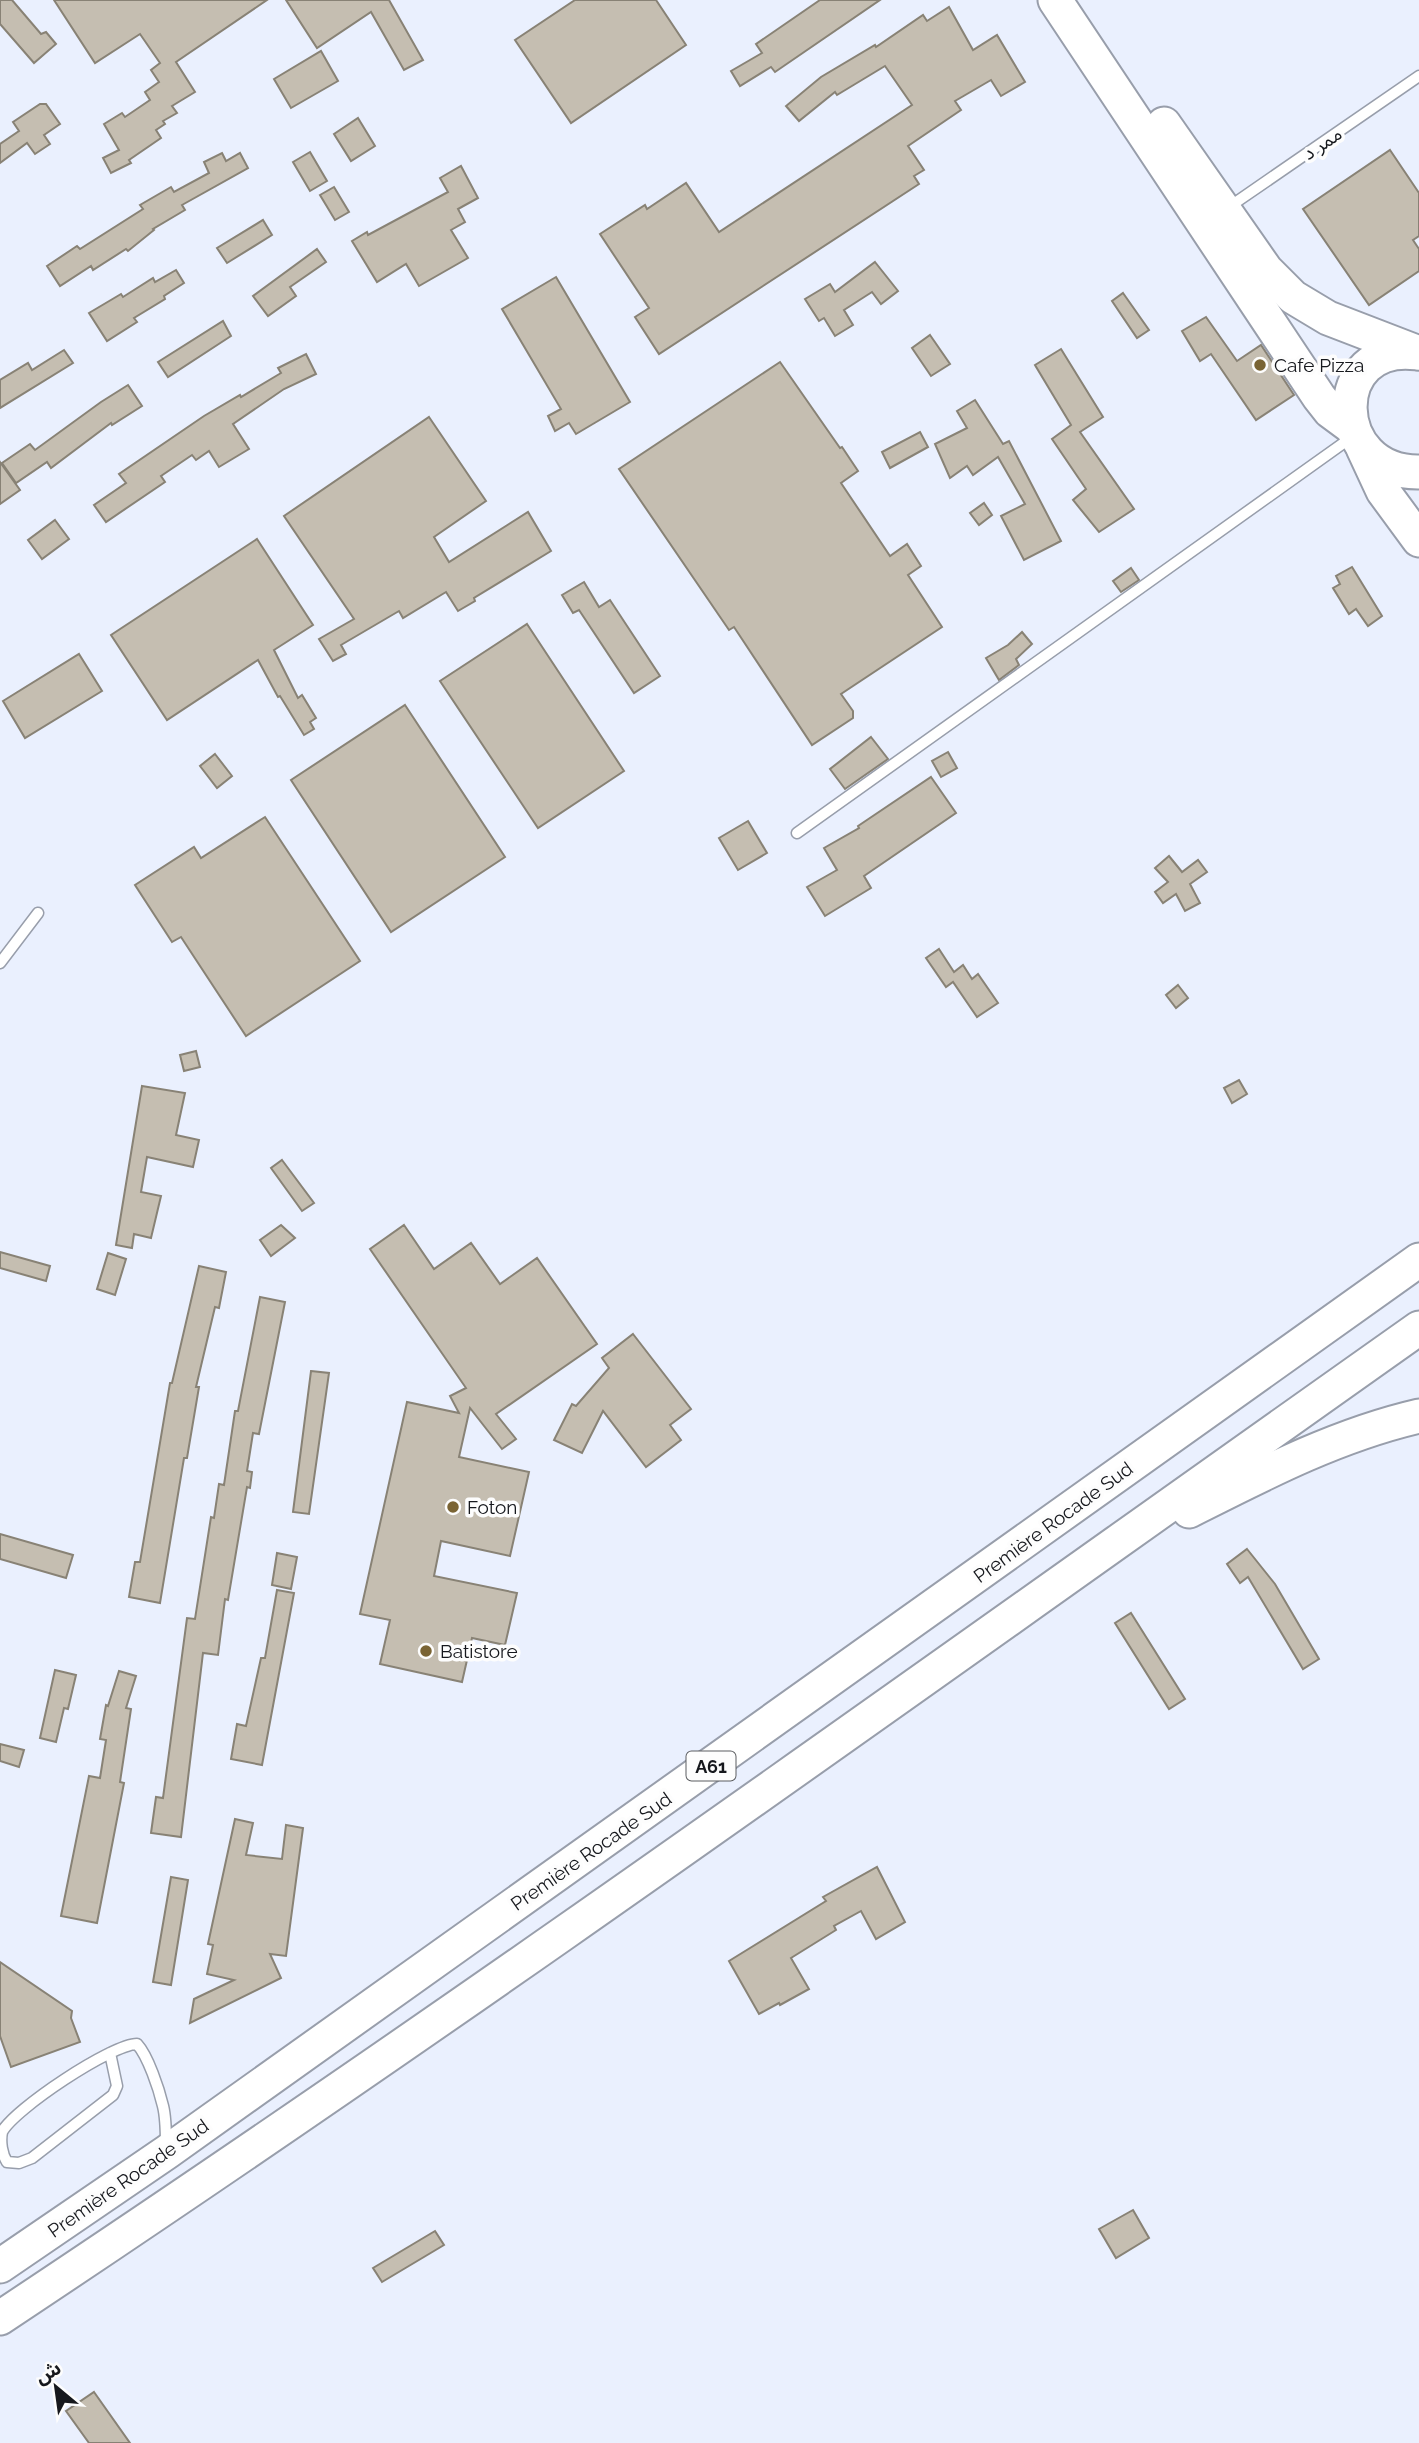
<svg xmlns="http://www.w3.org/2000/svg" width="1419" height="2443" font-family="Raleway,'Noto Sans Arabic',sans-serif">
	<rect width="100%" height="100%" fill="#eaf0fe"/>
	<g fill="#c5beb1" stroke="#888275" stroke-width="2">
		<polygon points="0,0 12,0 41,34 46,32 56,44 34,63 0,24"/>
		<polygon points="54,0 267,0 176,62 195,92 172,106 177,113 163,121 165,124 156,130 161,138 129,160 131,163 111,173 103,158 119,150 104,124 122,113 125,117 150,100 145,92 159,82 151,70 160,63 140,34 95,63"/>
		<polygon points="286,0 389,0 423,60 404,70 371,12 317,48"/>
		<polygon points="575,0 656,0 686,45 571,123 515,40"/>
		<polygon points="820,0 880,0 775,72 771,67 740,86 731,71 762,53 756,44"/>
		<polygon points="949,7 973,50 997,35 1025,82 1001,96 991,80 955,101 961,110 908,146 924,170 914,176 919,184 659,354 635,317 649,308 600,234 645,205 647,209 686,183 719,232 912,105 885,66 837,95 835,92 799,121 786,106 821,77 875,45 876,47 923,15 927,21"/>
		<polygon points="321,51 338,81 291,108 274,79"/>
		<polygon points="40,104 46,104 60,124 44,135 50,144 35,154 27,143 0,163 0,144 19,131 13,122"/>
		<polygon points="358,118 375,146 351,161 334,134"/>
		<polygon points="1390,150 1419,193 1419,236 1413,240 1419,249 1419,271 1369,305 1303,209"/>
		<polygon points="310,152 327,181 310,191 293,162"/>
		<polygon points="222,153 226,161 240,153 248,168 182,205 185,210 153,229 154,230 128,251 126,249 93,270 91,266 60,286 47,266 77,246 80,249 143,209 140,205 171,187 174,192 209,173 204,162"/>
		<polygon points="461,166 478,198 458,209 465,222 451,230 468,258 419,286 406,264 377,282 352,241 367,232 368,235 448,192 440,178"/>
		<polygon points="334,187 349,212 335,220 320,195"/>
		<polygon points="263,220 272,235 227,263 217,248"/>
		<polygon points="317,249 326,262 290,287 296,296 268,316 253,296"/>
		<polygon points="875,262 898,291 881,304 872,292 844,310 853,325 835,336 824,318 819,321 805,299 830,284 835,292"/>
		<polygon points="176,270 184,283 164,296 165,299 134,318 137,322 107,341 89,313 121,294 123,297 153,278 155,282"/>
		<polygon points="556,277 630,402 576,434 569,423 555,431 548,416 561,409 502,309"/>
		<polygon points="1123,293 1149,330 1137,338 1112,301"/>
		<polygon points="1206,317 1237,361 1261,345 1294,395 1256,420 1211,354 1200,361 1182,331"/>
		<polygon points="223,321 231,336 168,377 158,362"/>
		<polygon points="930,335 950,364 931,376 912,348"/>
		<polygon points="1061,349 1103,417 1080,432 1134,509 1099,532 1073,500 1086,489 1052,439 1071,425 1035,365"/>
		<polygon points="64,350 73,363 0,408 0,380 28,363 32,370"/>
		<polygon points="306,354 316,374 284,389 233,424 249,449 219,467 209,451 196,460 192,455 161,476 165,482 106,522 94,505 126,483 119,474 204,416 240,395 241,397 281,373 278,368"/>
		<polygon points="780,362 840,448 842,447 858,471 841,483 890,556 907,544 921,566 908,575 942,627 841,694 853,711 853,718 812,745 734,627 729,630 619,469"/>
		<polygon points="128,385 142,406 112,425 111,423 51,468 47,462 16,483 2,463 30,444 35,450 101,402"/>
		<polygon points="975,400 1003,444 1009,441 1061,541 1024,560 1001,516 1025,504 998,457 973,475 967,466 950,478 935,444 967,428 957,411"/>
		<polygon points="429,417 486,501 434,537 449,562 528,512 551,551 474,598 475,601 458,611 446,592 403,618 399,611 341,645 346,654 333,661 319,639 354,619 284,516"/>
		<polygon points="920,432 928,447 890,468 882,452"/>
		<polygon points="0,462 20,490 0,504"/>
		<polygon points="984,503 992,515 979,525 970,513"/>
		<polygon points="55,520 69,539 42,559 28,540"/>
		<polygon points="257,539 313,625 274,650 298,698 302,695 316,718 310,722 314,729 304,735 280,696 278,697 258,660 167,720 111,635"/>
		<polygon points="1352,567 1382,616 1368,626 1356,609 1349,614 1333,588 1340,584 1336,576"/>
		<polygon points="1131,568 1139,580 1121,592 1113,581"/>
		<polygon points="584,582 599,607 610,600 660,676 634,693 579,610 573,613 562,595"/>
		<polygon points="527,624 624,771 538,828 440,681"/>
		<polygon points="1022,632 1032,644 1016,659 1019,665 999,680 986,658 1008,645"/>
		<polygon points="79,654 102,691 25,738 3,701"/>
		<polygon points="405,705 505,857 391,932 291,780"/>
		<polygon points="871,737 888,759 845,789 830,769"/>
		<polygon points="948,752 957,768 941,777 932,761"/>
		<polygon points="215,754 232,776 217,788 200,766"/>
		<polygon points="931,777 956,813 864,876 871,888 825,916 807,887 837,870 824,848 859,828 858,826"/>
		<polygon points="265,817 360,961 246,1036 181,937 172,942 135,885 194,847 201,858"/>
		<polygon points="748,821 767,853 738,870 719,838"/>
		<polygon points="1169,856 1182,872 1198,860 1207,872 1190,884 1200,903 1185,911 1176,894 1163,903 1155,892 1168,882 1155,868"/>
		<polygon points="939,949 954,972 963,965 972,979 978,974 998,1003 977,1017 953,982 946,987 926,958"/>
		<polygon points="1178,985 1188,998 1176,1008 1166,995"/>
		<polygon points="196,1051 200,1067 184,1071 180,1055"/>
		<polygon points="1239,1080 1247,1094 1232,1103 1224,1088"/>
		<polygon points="142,1086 185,1093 176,1135 199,1140 193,1167 147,1157 141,1192 161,1196 151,1238 134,1234 132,1248 116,1245"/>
		<polygon points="282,1160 314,1203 302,1211 271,1168"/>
		<polygon points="281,1225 295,1238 271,1256 260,1240"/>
		<polygon points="404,1225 434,1269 471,1243 500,1284 537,1258 597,1344 496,1414 516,1439 502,1449 470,1408 459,1457 529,1472 510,1556 441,1541 434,1576 517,1593 505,1645 472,1638 462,1682 380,1664 390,1620 360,1614 407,1402 459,1413 450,1396 466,1388 370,1249"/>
		<polygon points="0,1252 50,1266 46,1281 0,1268"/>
		<polygon points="108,1253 126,1259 115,1295 97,1289"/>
		<polygon points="199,1266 226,1272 219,1308 215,1307 196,1387 199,1387 187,1458 184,1458 160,1603 129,1597 135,1562 140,1562 170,1383 172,1383"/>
		<polygon points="260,1297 285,1302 259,1434 253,1433 247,1471 252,1472 250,1488 247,1487 228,1600 225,1599 218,1655 203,1653 181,1837 151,1833 156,1797 163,1798 187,1618 195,1619 211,1517 214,1518 219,1484 224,1485 235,1411 238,1411"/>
		<polygon points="633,1334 691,1409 670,1425 681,1440 646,1467 603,1411 582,1453 554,1440 572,1404 576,1406 609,1368 602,1358"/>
		<polygon points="311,1371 329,1373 309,1514 293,1512"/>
		<polygon points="0,1534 73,1555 66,1578 0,1559"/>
		<polygon points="1247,1549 1275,1584 1319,1659 1303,1669 1248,1577 1240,1583 1227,1564"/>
		<polygon points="277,1553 297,1557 291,1589 272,1585"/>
		<polygon points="277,1590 294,1593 262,1765 231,1759 237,1724 246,1726 261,1658 265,1658"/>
		<polygon points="1131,1613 1185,1699 1169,1709 1115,1623"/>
		<polygon points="55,1670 76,1675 68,1709 64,1708 56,1742 40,1738"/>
		<polygon points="119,1671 136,1676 126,1708 131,1709 120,1782 124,1783 97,1923 61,1916 89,1776 100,1778 106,1740 100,1739 106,1705 108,1706"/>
		<polygon points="0,1744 24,1750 19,1767 0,1761"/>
		<polygon points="235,1819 253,1823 246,1855 282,1859 286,1825 303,1828 286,1956 270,1954 281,1978 190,2023 194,1999 234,1980 207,1974 213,1945 208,1944"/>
		<polygon points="877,1867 905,1922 876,1939 861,1911 834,1926 836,1930 791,1958 809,1989 780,2005 779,2003 759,2014 729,1961 826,1901 823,1897"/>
		<polygon points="171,1877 188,1880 171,1985 153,1982"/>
		<polygon points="0,1962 72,2011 71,2018 80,2042 11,2067 0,2036"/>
		<polygon points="1133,2210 1149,2238 1116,2258 1099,2229"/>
		<polygon points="435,2231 444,2245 382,2282 373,2268"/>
		<polygon points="94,2392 130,2443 89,2443 66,2411"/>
	</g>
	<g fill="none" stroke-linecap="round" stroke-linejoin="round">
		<defs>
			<g id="lane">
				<polyline points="1229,207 1419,76"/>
				<polyline points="797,833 1352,437"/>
				<polyline points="0,963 38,913"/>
				<path d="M110 2053 117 2086 113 2095 32 2158 19 2163 7 2162C2 2154 0 2142 2 2132 14 2109 112 2044 137 2044 148 2056 159 2089 163 2106 166 2118 166 2133 166 2145"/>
			</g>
			<g id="highway">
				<polyline points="1055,0 1319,397 1330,411 1353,428"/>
				<polyline points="1164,124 1266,270 1293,297 1328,318 1419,353"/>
				<path d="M1417 353C1326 341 1329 473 1419 472"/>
				<polyline points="1363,448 1383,491 1419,540"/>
				<path d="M1189 1511C1264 1473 1337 1435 1419 1416"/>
				<polyline points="0,2266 167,2152 1419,1260"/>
				<path d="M0 2318C481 1999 948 1661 1419 1328"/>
			</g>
		</defs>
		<use href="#lane" stroke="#989eab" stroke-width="13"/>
		<use href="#highway" stroke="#989eab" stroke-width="37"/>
		<use href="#lane" stroke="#fff" stroke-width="10"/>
		<use href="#highway" stroke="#fff" stroke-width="33"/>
	</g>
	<g fill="#7a6434" stroke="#fdfdfd" stroke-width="2.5">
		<circle cx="1260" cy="365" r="7"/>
		<circle cx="453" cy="1507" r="7"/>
		<circle cx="426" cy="1651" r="7"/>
	</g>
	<g text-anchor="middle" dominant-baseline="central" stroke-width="7" stroke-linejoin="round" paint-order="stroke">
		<rect fill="#fdfdfd" stroke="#5b5d60" stroke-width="2" x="686.5" y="1751.5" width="49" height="29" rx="5"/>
		<g font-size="18" font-weight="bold" fill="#16181d">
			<text x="711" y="1766">A61</text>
		</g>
		<g font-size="19" fill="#16181d" stroke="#fdfdfd">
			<text transform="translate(1322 143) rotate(-34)">ممر د</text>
			<text transform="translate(1053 1522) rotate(-36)">Première Rocade Sud</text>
			<text transform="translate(591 1851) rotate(-35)">Première Rocade Sud</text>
			<text transform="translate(128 2178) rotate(-35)">Première Rocade Sud</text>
		</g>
		<g font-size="19" fill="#16181d" stroke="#fdfdfd" text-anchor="start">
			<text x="1274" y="365">Cafe Pizza</text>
			<text x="467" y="1507">Foton</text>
			<text x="440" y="1651">Batistore</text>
		</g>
	</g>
	<g transform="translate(56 2387) rotate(331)" stroke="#fdfdfd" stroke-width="5" paint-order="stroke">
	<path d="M0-5L12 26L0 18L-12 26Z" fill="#16181d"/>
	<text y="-10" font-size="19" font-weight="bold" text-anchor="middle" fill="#16181d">ش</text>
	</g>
</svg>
